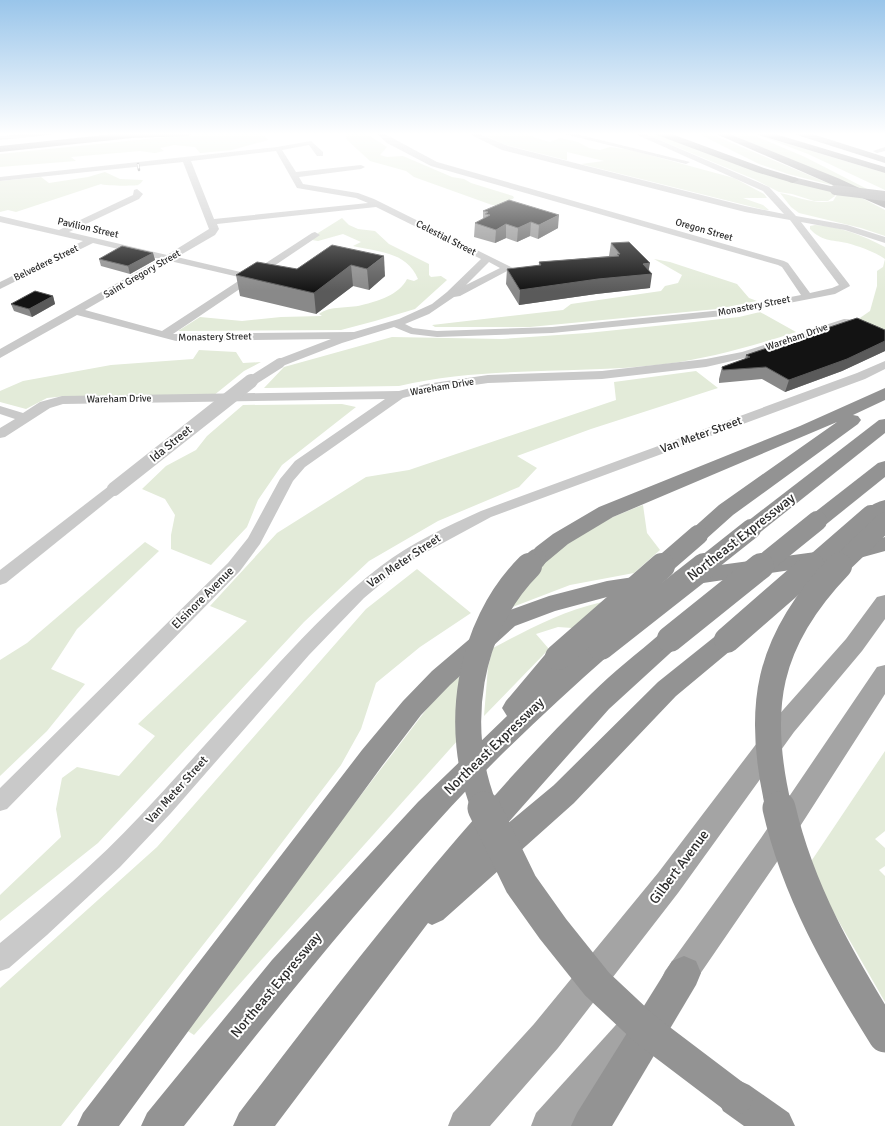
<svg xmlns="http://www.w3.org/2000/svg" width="885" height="1126" font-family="Signika,sans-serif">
	<rect width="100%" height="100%" fill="#fff"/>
	<g fill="#e3ebd9">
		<polygon points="206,133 271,133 263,134 268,140 232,150 200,153 195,147 174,145 160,148 164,151 155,153 140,151 71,157 76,161 0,167 0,154"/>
		<polygon points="345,133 365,133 387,147 380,155 387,157 403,156 452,177 464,179 471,183 513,196 514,198 500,206 492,205 414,177 406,171 370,161 347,140"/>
		<polygon points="498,133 526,133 536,138 550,142 560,138 578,142 589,148 600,150 610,147 631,150 734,178 764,194 767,198 743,198 763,205 769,210 765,210 581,164 604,161 567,152 567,160 570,161 506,145 486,136"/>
		<polygon points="643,133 654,133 770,176 836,192 835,196 828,201 814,201 792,194 779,192 756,180"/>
		<polygon points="697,133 708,133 835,186 788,174 759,164"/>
		<polygon points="724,133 746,133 765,140 805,157 871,191 864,191"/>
		<polygon points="758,135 885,173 885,190 808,154"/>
		<path d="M105 172 120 179 143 180C142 182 140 184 138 185 134 186 105 186 101 184L16 212 8 210 0 212V181L41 177 49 183 88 177Z"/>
		<path d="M780 193C799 197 814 205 833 201L838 193 860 197 885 210V236L861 228 799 213 791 207Z"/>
		<path d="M342 218 349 225 358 229 375 231 389 244 429 264V275L431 277 441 276 447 280 415 309 375 321 341 330 178 331 200 317 242 321 281 317 322 316 319 314C331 305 347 309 362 305 378 301 399 295 407 279L414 281 418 279C407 252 379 252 353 246L361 242 343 234 318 241 312 240 318 233Z"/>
		<path d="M815 225C839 226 864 236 885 247V331L857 320 870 311 877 286V271L883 267 885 259C873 251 861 247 847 243 832 240 821 241 810 229V226Z"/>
		<polygon points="654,259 670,262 737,284 749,298 757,301 717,309 530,327 435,327 432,325 563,310 571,304 661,291 665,286 678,283 682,275"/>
		<path d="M760 312 796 332C753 346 710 358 666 364 577 375 487 365 399 386L264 388 284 367 392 337 502 339 587 333 685 323 739 317Z"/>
		<polygon points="199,350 236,352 243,363 261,362 244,371 213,396 66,396 47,398 26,409 0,402 0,391 23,381 111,365 193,359"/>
		<polygon points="696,371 718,388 591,429 517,456 537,468 519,487 438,521 369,561 304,622 98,843 0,921 0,895 61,837 56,809 62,778 77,767 119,776 155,736 138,724 247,621 210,606 277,533 366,477 409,470 616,400 614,382"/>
		<polygon points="342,404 356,407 282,465 258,500 247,527 211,565 171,549 171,535 175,515 165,499 142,489 166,466 196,450 207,436 243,405"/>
		<path d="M643 505 647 533 660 550 634 573 570 585 510 608C526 587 541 563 561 546 581 530 619 514 643 505Z"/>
		<polygon points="145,542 159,551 77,629 51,669 85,684 47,731 0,776 0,660 27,643"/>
		<polygon points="417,569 471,613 420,647 376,683 361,729 341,765 232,908 61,1126 0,1126 0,988 157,847 366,609"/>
		<path d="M602 602 572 628 558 627 536 634 549 649 484 716 488 667 493 648C531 628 560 612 602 602Z"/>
		<polygon points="459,675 458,740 194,1035 183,1028 429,706"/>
		<polygon points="885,751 885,831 875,839 885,848 885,866 879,870 885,876 885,1002 819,887 810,863"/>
	</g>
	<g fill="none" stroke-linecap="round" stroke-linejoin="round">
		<g fill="#c9c9c9" fill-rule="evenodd">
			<polygon points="30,133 54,133 50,135 0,140 0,136"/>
			<path d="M376 133H383L437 162 784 261 788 263 810 293 832 288 839 285 790 220 745 212 502 150 467 133H477L508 146 745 206 784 214 763 191 633 133H643L769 187 796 216 847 225 885 237V243L845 230 801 222 849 284 850 286 835 294 723 316 552 333 437 337 411 334 394 327 342 343 280 367 276 366 274 363 276 360 331 339 176 341 77 315 0 358V349L160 259 93 243 0 289V282L83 241 0 222V216L59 230 133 195 134 190 137 189 143 194 139 199 69 232 167 255 209 229 183 162 0 181V177L277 147 311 141 323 152V156H317L309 145 282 150 296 172 361 165 365 167 361 169 299 177 303 184 358 193 374 199 513 268 460 296 454 297 429 314 405 324 413 328 437 331 552 327 723 310 801 295 782 267 778 265 431 166 387 143ZM276 151 297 188 356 198 368 203 214 219 191 161ZM376 207 481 259 447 292 432 304 399 319 354 332 173 334 320 235 315 232 312 233 249 274 177 257 215 235 219 229 217 224ZM170 261 243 278 162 331 85 310ZM489 262 500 268 466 285Z"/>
			<polygon points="560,133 572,133 690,162 686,164"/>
			<polygon points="885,147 885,151 877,153 873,151"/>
			<polygon points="844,319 859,320 885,330 885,337 854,325 845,325 749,357 706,367 602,379 488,383 426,392 403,398 305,467 293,481 260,544 240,571 7,809 0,811 0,788 228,563 248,538 280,479 295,461 385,399 63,404 50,408 5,437 0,438 0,428 15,419 0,414 0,406 23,413 40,402 62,396 399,391 426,384 488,375 602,371 706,359 742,352"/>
			<path d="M885 361V369L865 379 491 517 417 557 394 573 364 598 309 655 171 813 120 867 47 935 9 968 0 971V943C49 903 97 862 140 816 187 766 232 714 279 663 311 629 343 595 381 566 411 543 446 527 481 511L857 373Z"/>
			<polygon points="114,485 119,486 121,489 119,492 6,583 0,585 0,570 109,486"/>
		</g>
		<g fill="#a4a4a4" fill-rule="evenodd">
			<polygon points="795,133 809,133 885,157 885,163 797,135"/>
			<polygon points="793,177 839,188 840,190 835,193 789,182 788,180 789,178"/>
			<polygon points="885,595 885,619 862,651 794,732 678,893 558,1048 490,1126 448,1126 453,1113 534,1024 658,873 776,718 846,639 877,597"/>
			<polygon points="885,665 885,694 781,856 687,993 676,998 665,993 660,982 665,971 761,838 877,667"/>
			<polygon points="636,1011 648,1016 653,1028 648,1040 573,1126 531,1126 536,1113 624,1016"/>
		</g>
		<g fill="#939393" fill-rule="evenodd">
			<polygon points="124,133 193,133 188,136 132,138 0,152 0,146"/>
			<polygon points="655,133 669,133 764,168 797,178 799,180 793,183 756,172 657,135"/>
			<polygon points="714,133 727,133 840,179 885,200 885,208"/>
			<polygon points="757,133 772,133 885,167 885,173 759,135"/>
			<polygon points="885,388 885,400 853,415 858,416 861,420 858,424 733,515 705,540 698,542 691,540 687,535 691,530 719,505 837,422 613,517 568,544 544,564 536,566 528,564 525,559 536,547 553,534 599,507 800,426"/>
			<polygon points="885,419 885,433 758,534 751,536 744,534 740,529 744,524 879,420"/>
			<polygon points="885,461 885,477 824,526 817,528 810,526 807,521 810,516 878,463"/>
			<path d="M885 500V515L871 522 864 520 861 515C866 507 876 502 885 500Z"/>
			<polygon points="885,537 885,551 845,562 683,586 675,584 672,578 675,572 683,570 845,548"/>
			<polygon points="647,575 655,577 658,583 655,589 607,597 555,611 515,626 450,685 421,715 382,766 119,1126 77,1126 83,1113 362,750 403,701 432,671 499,614 549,596 607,581"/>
			<path d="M670 630 679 633 682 639 679 645 609 709 506 825 554 785 658 682 718 634 727 631 736 634 739 640 736 646 676 696 574 803 443 920 432 925 428 923 275 1126H233L239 1113C350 968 461 822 591 694 613 672 638 653 661 633Z"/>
			<path d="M601 638 610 640 613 647 610 654C550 707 491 762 438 821 349 919 266 1022 184 1126H141L147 1113 272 960 418 802 507 716 502 708 506 701 549 650 558 648 567 650 570 657 568 661 592 640Z"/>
			<polygon points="684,956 696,961 701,973 696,985 612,1126 571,1126 577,1113 672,961"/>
			<polygon points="736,1079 749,1085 789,1113 795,1126 744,1126 723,1111 717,1098 723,1085"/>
		</g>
		<defs>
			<polyline id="rail" points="138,164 139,170"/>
		</defs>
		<use href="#rail" stroke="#818181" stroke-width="2.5"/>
		<use href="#rail" stroke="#fff" stroke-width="1.5" stroke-dasharray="4.5" stroke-linecap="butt"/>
		<polyline stroke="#c9c9c9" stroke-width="10" points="250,382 280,363"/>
		<polyline stroke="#c9c9c9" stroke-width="14" points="114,489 251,381"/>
		<polyline stroke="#a4a4a4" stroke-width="10" points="835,190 885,196"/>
		<g stroke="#939393" stroke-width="20">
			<polyline points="528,567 536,559"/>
			<polyline points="661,567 698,535"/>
			<polyline points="703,567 751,529"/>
			<polyline points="760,567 817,521"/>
			<polyline points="811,567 871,515"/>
			<polyline points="838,567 885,522"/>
		</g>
		<g stroke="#939393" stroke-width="26">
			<polyline points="670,639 761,566"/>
			<polyline points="727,640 812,566"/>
			<polyline points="601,647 704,566"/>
			<polyline points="558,657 662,566"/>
			<path d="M485 809C452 729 468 627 529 566"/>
			<path d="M779 809C755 708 767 641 839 566"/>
		</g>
		<g stroke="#939393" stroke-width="33">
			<polyline points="484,808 521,884 553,929 597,984 645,1029 736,1098"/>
			<path d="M779 808C798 891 840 964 885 1036"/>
		</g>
	</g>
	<g fill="#898989">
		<polygon points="483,211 558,228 538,239 530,236 517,242 506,238 495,243 474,237 475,223 483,219"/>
		<polygon points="611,243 649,270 650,288 596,294 519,305 506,284 507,269 539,266 539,262 609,256"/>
		<polygon points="332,245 385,276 369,290 353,286 316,314 240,296 236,275 297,269"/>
		<polygon points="153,253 155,260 130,274 101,266 99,259"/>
		<polygon points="53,296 55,304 32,317 14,311 11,304"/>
		<polygon points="885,330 885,351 842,371 785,392 762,379 719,383 719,379 722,367 745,359 746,355"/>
	</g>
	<g fill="#5a5a5a">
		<polygon points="559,215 558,228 538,239 539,225"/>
		<polygon points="531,222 530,236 517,242 518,228"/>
		<polygon points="506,224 506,238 495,243 496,230"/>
		<polygon points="153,253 155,260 130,274 128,266"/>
		<polygon points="384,256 385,276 369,290 367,269"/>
		<polygon points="650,263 648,274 652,274 650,288 596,294 519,305 520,290 643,264"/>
		<polygon points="351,265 353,286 316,314 314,293"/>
		<polygon points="53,296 55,304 32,317 29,309"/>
		<polygon points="885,341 885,351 842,371 785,392 789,380"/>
	</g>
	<g fill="#131313" stroke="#5a5a5a">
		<polygon points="509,200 559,215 539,225 531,222 518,228 506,224 496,230 475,223 490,215 485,214 488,212 483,211"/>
		<polygon points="629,242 650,263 643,264 652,274 598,279 520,290 507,269 541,265 539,262 619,256 617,254 620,254 611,243"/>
		<polygon points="332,245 384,256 367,269 351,265 314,293 236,275 257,262 297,269"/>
		<polygon points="122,246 153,253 128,266 99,259"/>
		<polygon points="35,291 53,296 29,309 11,304"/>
		<polygon points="857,318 885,330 885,341 847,359 789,380 766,367 723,370 722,367 750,357 746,355"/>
	</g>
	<linearGradient id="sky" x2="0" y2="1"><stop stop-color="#99c5ea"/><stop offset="0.46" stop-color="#fff"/><stop offset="1" stop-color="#fff" stop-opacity="0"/></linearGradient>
	<rect width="885" height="291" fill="url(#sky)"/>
	<g text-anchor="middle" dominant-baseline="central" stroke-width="4" stroke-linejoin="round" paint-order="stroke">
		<g font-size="10" fill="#2c2c2c" stroke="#fff">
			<text transform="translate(88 228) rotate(13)">Pavilion Street</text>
			<text transform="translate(704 230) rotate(16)">Oregon Street</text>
			<text transform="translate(446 238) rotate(27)">Celestial Street</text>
			<text transform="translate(46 263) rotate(-26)">Belvedere Street</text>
			<text transform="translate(142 274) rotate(-30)">Saint Gregory Street</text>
			<text transform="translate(754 306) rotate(-11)">Monastery Street</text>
			<text transform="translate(215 337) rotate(-1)">Monastery Street</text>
			<text transform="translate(797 337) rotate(-19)">Wareham Drive</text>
			<text transform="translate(442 387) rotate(-10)">Wareham Drive</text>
			<text transform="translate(119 399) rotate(-1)">Wareham Drive</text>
		</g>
		<g font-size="12" fill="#2c2c2c" stroke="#fff">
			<text transform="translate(701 435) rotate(-20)">Van Meter Street</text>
			<text transform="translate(171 444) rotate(-39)">Ida Street</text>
			<text transform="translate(404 561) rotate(-34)">Van Meter Street</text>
			<text transform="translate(203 598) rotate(-45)">Elsinore Avenue</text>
			<text transform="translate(177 790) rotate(-48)">Van Meter Street</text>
		</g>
		<g font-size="14" fill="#2c2c2c" stroke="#fff">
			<text transform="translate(741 537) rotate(-38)">Northeast Expressway</text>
			<text transform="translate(494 746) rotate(-44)">Northeast Expressway</text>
			<text transform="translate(679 867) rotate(-53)">Gilbert Avenue</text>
			<text transform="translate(276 985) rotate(-50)">Northeast Expressway</text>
		</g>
	</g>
</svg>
